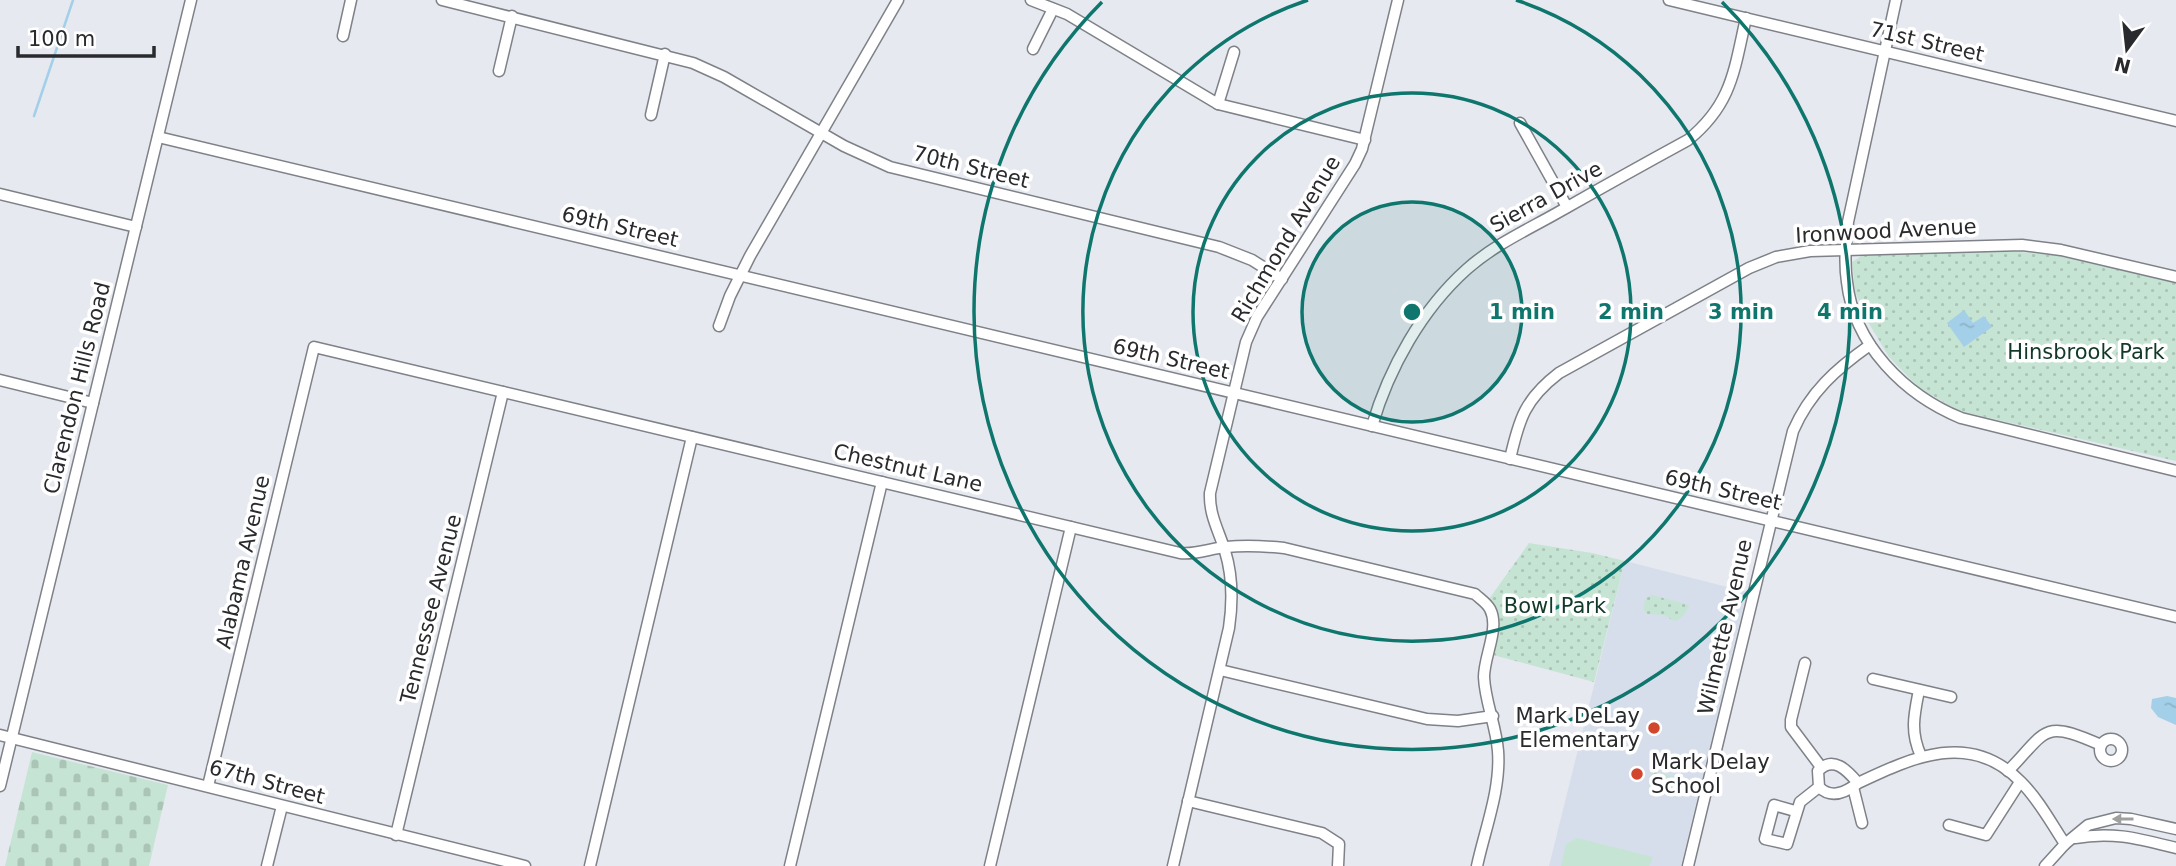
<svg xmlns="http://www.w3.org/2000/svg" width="2176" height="866" font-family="'DejaVu Sans',sans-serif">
	<defs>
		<pattern id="cemetery-stones" width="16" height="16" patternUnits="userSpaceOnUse" patternTransform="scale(1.75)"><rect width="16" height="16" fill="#c6e4d4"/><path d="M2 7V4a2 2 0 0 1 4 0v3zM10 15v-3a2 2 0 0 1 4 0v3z" fill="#aac4b6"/></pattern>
		<pattern id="park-dots" width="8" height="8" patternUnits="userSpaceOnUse" patternTransform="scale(1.75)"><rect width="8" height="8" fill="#c6e4d4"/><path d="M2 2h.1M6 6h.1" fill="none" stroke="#aac4b6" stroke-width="1.8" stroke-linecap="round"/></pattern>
		<pattern id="water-ripples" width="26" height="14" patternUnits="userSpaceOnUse" patternTransform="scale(1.75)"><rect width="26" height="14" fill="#a3cfe9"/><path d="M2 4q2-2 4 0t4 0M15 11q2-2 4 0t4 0" fill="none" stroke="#8cb2c8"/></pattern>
	</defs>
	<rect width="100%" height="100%" fill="#e6e9f0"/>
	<polygon fill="#d6deeb" points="1625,561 1747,592 1681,866 1549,866"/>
	<polygon fill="#c6e4d4" points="1577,838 1653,857 1649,866 1561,866 1566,844"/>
	<polygon fill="url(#cemetery-stones)" points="32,752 168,785 149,866 5,866"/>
	<g fill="url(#park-dots)">
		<polygon points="1994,250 2054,255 2176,283 2176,461 1959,411 1918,387 1889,357 1868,322 1855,292 1852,262 1861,256"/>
		<path d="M1529 543 1592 553 1625 561 1594 682 1493 655C1498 633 1503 618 1489 599Z"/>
		<path d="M1652 595 1689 605C1687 613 1682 619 1674 621L1664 615 1647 614 1643 609 1646 598Z"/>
		<polygon points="1652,771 1683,779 1678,798 1669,796 1670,791 1648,786"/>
	</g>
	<g fill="url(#water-ripples)">
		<polygon points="1964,310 1973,323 1984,316 1992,327 1964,347 1947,323"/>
		<polygon points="2167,696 2176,698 2176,725 2158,717 2151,708 2152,699"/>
	</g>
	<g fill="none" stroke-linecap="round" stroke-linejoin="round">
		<polyline stroke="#a3cfe9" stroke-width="2.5" points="34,116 73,0"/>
		<defs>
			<g id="minor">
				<polyline points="442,0 693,63 724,77 844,146 890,167 1219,247 1252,260 1282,279"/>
				<polyline points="1031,0 1067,14 1218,104 1365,140"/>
				<polyline points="1669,0 2176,121"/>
				<path d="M1896 0 1848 222C1846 242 1844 262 1847 282 1854 345 1905 395 1961 418L2176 471"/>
				<polyline points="343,36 351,0"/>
				<polyline points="1033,49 1053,9"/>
				<polyline points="499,71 512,16"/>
				<polyline points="1218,104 1234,52"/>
				<polyline points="651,115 665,54"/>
				<polyline points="1520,123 1567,207"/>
				<polyline points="158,137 2176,617"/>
				<polyline points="0,194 136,227"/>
				<polyline points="719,326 730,296 750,256 898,0"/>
				<polyline points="0,380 93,403"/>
				<path d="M1372 426C1389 368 1422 309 1467 269 1494 245 1527 230 1557 213 1601 188 1644 164 1688 140 1732 104 1734 71 1746 18"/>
				<path d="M1510 459C1519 419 1525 399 1559 373L1749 268 1776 257 1810 251 2022 245 2061 250 2176 277"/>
				<polyline points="1805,663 1791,720 1791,727 1821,767"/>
				<polyline points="1220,670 1427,719 1458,721 1493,716"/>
				<polyline points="1873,679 1951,697"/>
				<path d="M1919 690C1914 715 1910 732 1921 756"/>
				<polyline points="0,735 525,866"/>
				<circle cx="2111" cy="750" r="11"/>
				<path d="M2008 771C2048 730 2042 719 2101 745"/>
				<path d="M1858 783C1845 793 1831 799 1819 787L1818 771C1833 755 1847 770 1858 783 1913 757 1971 730 2021 782 2039 800 2051 823 2065 844"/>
				<polyline points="0,786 191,0"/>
				<path d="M208 786 314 347 1180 553C1196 555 1211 548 1226 547 1245 545 1265 546 1284 548L1475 594C1479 598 1487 603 1490 609 1500 628 1484 656 1484 677 1485 702 1496 725 1498 751 1501 789 1485 829 1477 866"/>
				<polyline points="1853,787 1862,823"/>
				<polyline points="1188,801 1322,833 1339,844 1338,866"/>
				<polyline points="1795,811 1774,805 1765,839 1787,844 1800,802 1819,787"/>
				<polyline points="1949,825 1986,835 2020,782"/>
				<polyline points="396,835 503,392"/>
				<path d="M2075 838C2113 831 2140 839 2176 848"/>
				<polyline points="267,866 282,806"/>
				<polyline points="590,866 692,437"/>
				<polyline points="790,866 882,482"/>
				<polyline points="990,866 1071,527"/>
				<path d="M1173 866 1229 628C1233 601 1233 577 1225 551 1219 531 1209 515 1210 493L1246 342 1257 317 1355 164 1362 149 1398 0"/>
				<path d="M1688 866 1793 431C1810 392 1836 369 1870 345"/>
				<polyline points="2045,866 2065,844 2088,825 2116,818 2131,819 2176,829"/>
			</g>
		</defs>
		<use href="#minor" stroke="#7e8187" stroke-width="13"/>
		<use href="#minor" stroke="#fff" stroke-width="10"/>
	</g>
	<defs><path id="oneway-solid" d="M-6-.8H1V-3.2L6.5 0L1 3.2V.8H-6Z" transform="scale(1.75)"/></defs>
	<use fill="#9f9fa0" href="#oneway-solid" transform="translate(2123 819) rotate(-180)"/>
	<circle cx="1412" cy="312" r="110" fill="#0f766e" fill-opacity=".12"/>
	<g fill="none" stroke="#0f766e" stroke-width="3.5">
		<circle cx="1412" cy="312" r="110"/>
		<circle cx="1412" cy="312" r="219"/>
		<path d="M1516 0A329 329 0 1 1 1308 0"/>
		<path d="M1722 2A438 438 0 1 1 1102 2"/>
	</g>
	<g fill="#d2462d" stroke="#fff" stroke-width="2.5">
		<circle cx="1654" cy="728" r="7"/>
		<circle cx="1637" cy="774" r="7"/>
	</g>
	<g text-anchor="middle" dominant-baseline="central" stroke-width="7" stroke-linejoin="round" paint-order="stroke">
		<g font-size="21" fill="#292a2d" stroke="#fff">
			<text transform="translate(1927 42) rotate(13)">71st Street</text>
			<text transform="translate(971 167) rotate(14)">70th Street</text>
			<text transform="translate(1546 197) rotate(-29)">Sierra Drive</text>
			<text transform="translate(620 227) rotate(13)">69th Street</text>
			<text transform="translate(1886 231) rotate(-3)">Ironwood Avenue</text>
			<text transform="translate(1286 239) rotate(-59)">Richmond Avenue</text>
			<text transform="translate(1171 359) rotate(13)">69th Street</text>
			<text transform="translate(77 388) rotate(-76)">Clarendon Hills Road</text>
			<text transform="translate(908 468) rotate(13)">Chestnut Lane</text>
			<text transform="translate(1723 490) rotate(13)">69th Street</text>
			<text transform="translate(243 562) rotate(-77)">Alabama Avenue</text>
			<text transform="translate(431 609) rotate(-76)">Tennessee Avenue</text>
			<text transform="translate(1725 627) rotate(-77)">Wilmette Avenue</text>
			<text transform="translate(267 782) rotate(15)">67th Street</text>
		</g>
		<g font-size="21" fill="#113828" stroke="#fff">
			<text x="2086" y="352">Hinsbrook Park</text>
			<text x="1555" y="606">Bowl Park</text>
		</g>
		<g font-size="21" fill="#292a2d" stroke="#fff" text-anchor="end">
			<text x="1640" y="716">Mark DeLay<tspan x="1640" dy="24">Elementary</tspan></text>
			<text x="1651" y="762" text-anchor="start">Mark Delay<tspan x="1651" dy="24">School</tspan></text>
		</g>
	</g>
	<circle cx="1412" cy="312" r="10" fill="#0f766e" stroke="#fff" stroke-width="3.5"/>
	<g font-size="21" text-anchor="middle" font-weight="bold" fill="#0f766e" stroke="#fff" stroke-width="7" stroke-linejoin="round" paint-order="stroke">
		<text x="1522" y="319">1 min</text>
		<text x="1631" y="319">2 min</text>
		<text x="1741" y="319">3 min</text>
		<text x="1850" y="319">4 min</text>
	</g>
	<g transform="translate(2127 49) rotate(195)" stroke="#ffffff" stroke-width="5" paint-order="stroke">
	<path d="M0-5L12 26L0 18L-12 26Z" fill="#292a2d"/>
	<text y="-10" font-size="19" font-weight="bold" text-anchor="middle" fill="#292a2d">N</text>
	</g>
	<path d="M18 46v10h136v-10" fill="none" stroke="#292a2d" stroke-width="3.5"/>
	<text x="28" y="46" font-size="21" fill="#292a2d" stroke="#ffffff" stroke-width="5" paint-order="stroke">100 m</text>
</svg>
